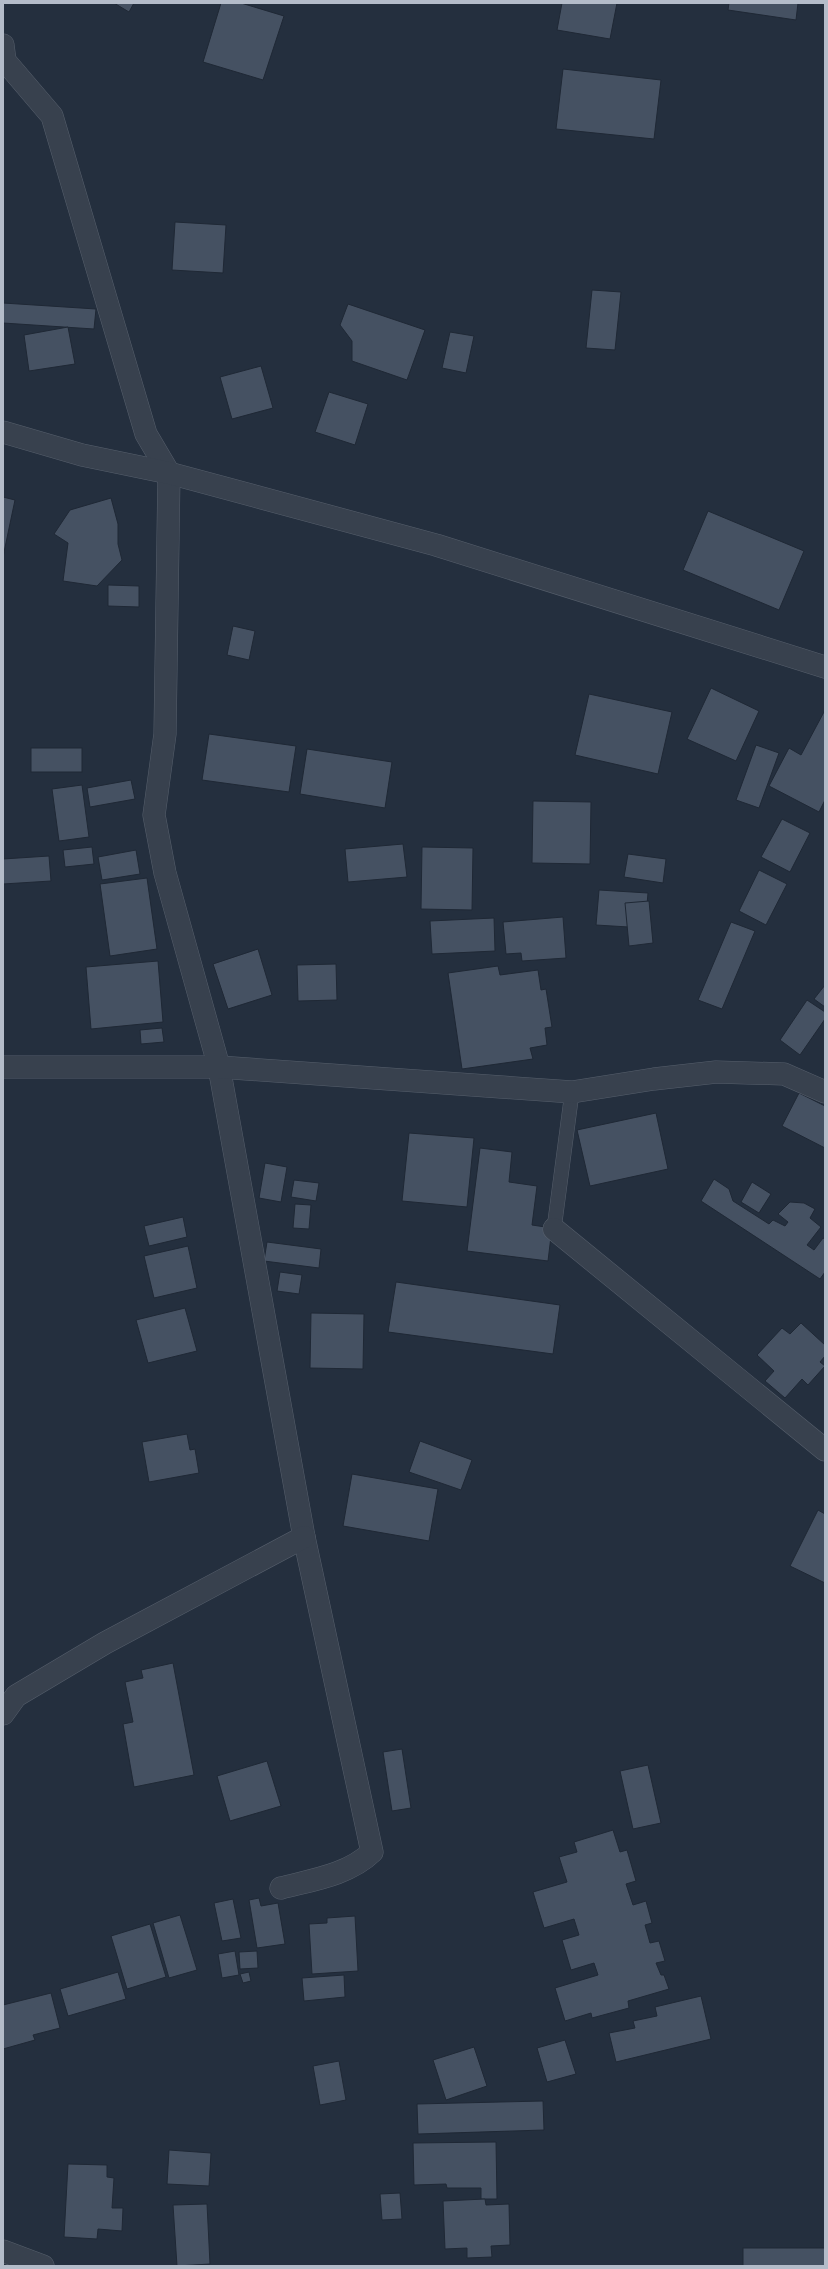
<svg xmlns="http://www.w3.org/2000/svg" width="828" height="2269" font-family="'Noto Sans',sans-serif">
	<rect width="100%" height="100%" fill="#242f3e"/>
	<g fill="#455162" stroke="#1f2835">
		<polygon points="114,3 134,3 129,12"/>
		<polygon points="221,3 241,3 284,16 263,80 203,62"/>
		<polygon points="562,3 617,3 610,39 557,30"/>
		<polygon points="729,3 798,3 796,20 728,10"/>
		<polygon points="563,69 661,80 654,139 556,129"/>
		<polygon points="175,222 226,225 223,273 172,270"/>
		<polygon points="592,290 621,292 615,350 586,348"/>
		<polygon points="3,303 96,309 94,329 3,323"/>
		<polygon points="348,304 425,330 407,380 352,361 352,341 340,325"/>
		<polygon points="68,327 75,364 29,371 24,335"/>
		<polygon points="450,332 474,336 466,373 442,368"/>
		<polygon points="261,366 273,408 232,419 220,377"/>
		<polygon points="329,392 368,404 355,445 315,432"/>
		<polygon points="3,497 15,500 3,557"/>
		<polygon points="111,498 118,524 118,544 122,560 97,586 63,581 68,543 54,534 70,510"/>
		<polygon points="708,511 804,551 779,610 683,570"/>
		<polygon points="108,585 139,586 139,607 108,606"/>
		<polygon points="233,626 255,631 249,660 227,655"/>
		<polygon points="711,688 759,711 736,761 687,739"/>
		<polygon points="589,694 672,712 658,774 575,755"/>
		<polygon points="825,710 825,800 819,812 769,786 789,748 801,755"/>
		<polygon points="209,734 296,746 289,792 202,780"/>
		<polygon points="756,745 779,753 759,808 736,800"/>
		<rect x="31" y="748" width="51" height="24"/>
		<polygon points="307,749 392,762 385,808 300,794"/>
		<polygon points="131,780 135,799 90,807 87,788"/>
		<polygon points="82,785 89,837 59,841 52,789"/>
		<polygon points="533,801 591,802 590,864 532,863"/>
		<polygon points="782,819 810,833 790,872 761,857"/>
		<polygon points="403,844 407,877 348,882 345,849"/>
		<polygon points="92,847 94,864 65,867 63,850"/>
		<polygon points="422,847 473,848 472,910 421,909"/>
		<polygon points="136,850 140,874 102,880 98,857"/>
		<polygon points="628,854 666,859 663,883 624,877"/>
		<polygon points="49,856 51,881 3,884 3,859"/>
		<polygon points="759,870 787,884 766,925 739,911"/>
		<polygon points="147,878 157,949 110,956 100,884"/>
		<polygon points="599,890 648,893 645,928 596,925"/>
		<polygon points="649,901 653,943 629,946 625,903"/>
		<polygon points="563,917 566,958 522,961 521,953 506,954 503,922"/>
		<polygon points="494,918 495,951 432,954 430,921"/>
		<polygon points="731,922 755,931 722,1009 698,1000"/>
		<polygon points="258,949 272,995 228,1009 213,964"/>
		<polygon points="158,961 163,1022 91,1029 86,967"/>
		<polygon points="336,964 337,1000 298,1001 297,965"/>
		<polygon points="498,966 500,975 538,970 541,990 546,989 552,1027 545,1028 547,1045 530,1048 533,1059 462,1069 448,973"/>
		<polygon points="825,985 825,1007 814,999"/>
		<polygon points="807,1000 825,1012 825,1019 800,1055 780,1040"/>
		<polygon points="162,1028 164,1042 141,1044 140,1030"/>
		<polygon points="799,1093 825,1106 825,1148 782,1126"/>
		<polygon points="656,1113 668,1169 590,1186 577,1130"/>
		<polygon points="409,1133 474,1138 467,1207 402,1201"/>
		<polygon points="480,1148 512,1152 509,1182 537,1186 532,1225 552,1228 548,1261 467,1251"/>
		<polygon points="265,1163 287,1167 281,1202 259,1198"/>
		<polygon points="714,1179 729,1189 733,1201 769,1224 773,1220 785,1226 788,1222 778,1214 790,1202 804,1203 815,1209 810,1218 821,1227 807,1245 814,1250 823,1238 825,1239 825,1272 820,1279 701,1201"/>
		<polygon points="294,1180 319,1183 316,1201 291,1197"/>
		<polygon points="752,1182 771,1194 759,1213 741,1202"/>
		<polygon points="295,1204 311,1205 309,1229 293,1228"/>
		<polygon points="183,1217 187,1237 149,1246 144,1226"/>
		<polygon points="267,1242 321,1249 319,1268 264,1261"/>
		<polygon points="188,1246 197,1288 154,1298 144,1256"/>
		<polygon points="280,1272 302,1275 299,1294 277,1291"/>
		<polygon points="396,1282 560,1305 553,1354 388,1332"/>
		<polygon points="185,1308 197,1351 148,1363 136,1320"/>
		<polygon points="311,1313 364,1314 363,1369 310,1368"/>
		<polygon points="801,1323 825,1345 825,1356 820,1362 825,1366 808,1385 802,1379 785,1398 765,1381 774,1371 757,1355 782,1328 790,1334"/>
		<polygon points="187,1434 190,1450 195,1449 199,1473 149,1482 142,1442"/>
		<polygon points="420,1441 472,1460 461,1490 409,1472"/>
		<polygon points="352,1474 438,1489 429,1541 343,1526"/>
		<polygon points="818,1510 825,1514 825,1583 790,1566"/>
		<polygon points="173,1663 194,1775 134,1787 123,1724 133,1722 125,1682 143,1678 141,1670"/>
		<polygon points="402,1749 411,1808 392,1811 383,1752"/>
		<polygon points="267,1761 281,1806 230,1821 217,1776"/>
		<polygon points="648,1765 661,1823 633,1829 620,1771"/>
		<polygon points="613,1830 620,1852 627,1850 636,1881 626,1884 633,1905 646,1901 652,1923 645,1925 650,1943 659,1941 665,1961 656,1963 661,1975 664,1975 669,1989 628,2001 629,2008 592,2018 591,2013 565,2021 555,1988 598,1975 594,1963 571,1970 562,1940 579,1935 574,1919 544,1928 533,1892 567,1882 559,1857 577,1852 574,1842"/>
		<polygon points="259,1898 261,1906 278,1903 285,1944 257,1948 249,1900"/>
		<polygon points="233,1899 241,1938 222,1941 214,1903"/>
		<polygon points="180,1915 197,1970 169,1978 153,1923"/>
		<polygon points="355,1916 358,1971 312,1974 309,1924 327,1923 327,1918"/>
		<polygon points="150,1924 166,1977 127,1989 111,1936"/>
		<polygon points="235,1951 239,1975 222,1978 218,1954"/>
		<polygon points="257,1951 258,1968 240,1969 239,1952"/>
		<polygon points="118,1972 126,1999 68,2016 60,1989"/>
		<polygon points="249,1972 251,1981 243,1983 240,1974"/>
		<polygon points="344,1975 345,1997 304,2001 302,1978"/>
		<polygon points="51,1993 60,2028 33,2035 35,2040 3,2049 3,2005"/>
		<polygon points="701,1996 711,2039 616,2062 609,2033 635,2028 633,2021 657,2016 655,2007"/>
		<polygon points="565,2040 576,2074 547,2082 537,2048"/>
		<polygon points="474,2047 487,2086 446,2100 433,2060"/>
		<polygon points="339,2061 346,2100 320,2105 313,2066"/>
		<polygon points="543,2101 544,2130 418,2134 417,2104"/>
		<polygon points="496,2142 497,2199 481,2199 481,2188 447,2188 446,2184 414,2185 413,2143"/>
		<polygon points="169,2150 211,2153 209,2186 167,2184"/>
		<polygon points="68,2164 107,2165 107,2177 114,2178 112,2208 123,2208 122,2231 98,2229 97,2239 64,2237"/>
		<polygon points="400,2193 402,2219 382,2220 380,2194"/>
		<polygon points="485,2199 486,2205 509,2204 510,2245 491,2246 492,2257 467,2258 467,2248 445,2249 443,2201"/>
		<polygon points="207,2204 210,2264 177,2266 173,2205"/>
		<rect x="743" y="2248" width="82" height="18"/>
	</g>
	<g fill="none" stroke-linecap="round" stroke-linejoin="round">
		<defs>
			<polyline id="lane" points="554,1229 572,1092"/>
			<g id="street">
				<path d="M3 45 5 61 52 116 146 434 169 473 165 734 154 815 165 873 219 1067 304 1537 372 1852C348 1875 312 1880 281 1888"/>
				<polyline points="3,432 82,455 169,473 436,545 825,667"/>
				<polyline points="3,1067 219,1067 572,1092 654,1079 716,1072 784,1074 825,1092"/>
				<polyline points="554,1229 825,1450"/>
				<polyline points="3,1714 16,1696 105,1643 304,1537"/>
				<polyline points="3,2251 43,2266"/>
			</g>
		</defs>
		<use href="#lane" stroke="#565f6c" stroke-width="15"/>
		<use href="#street" stroke="#565f6c" stroke-width="23"/>
		<use href="#lane" stroke="#38414e" stroke-width="14"/>
		<use href="#street" stroke="#38414e" stroke-width="22"/>
	</g>
	<rect width="828" height="2269" fill="none" stroke="#b4bcc9" stroke-width="8"/>
</svg>
